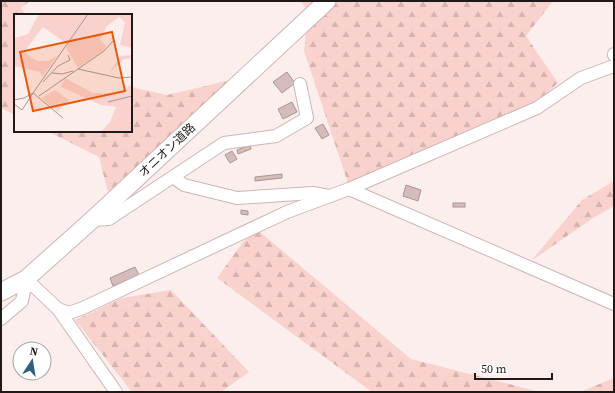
<svg xmlns="http://www.w3.org/2000/svg" width="615" height="393" font-family="'Source Serif 4','Noto Sans JP',serif">
	<defs>
		<pattern id="forest-firs" width="22" height="20" patternUnits="userSpaceOnUse"><rect width="22" height="20" fill="#f9d2cd"/><path d="M5 1l3.5 6h-7zM16 11l3.5 6h-7z" fill="#d5b4af"/></pattern>
	</defs>
	<rect width="100%" height="100%" fill="#fceeec"/>
	<g fill="url(#forest-firs)">
		<polygon points="1,1 30,1 21,8 26,15 15,15 15,115 1,108"/>
		<polygon points="300,1 553,1 526,36 558,83 535,103 348,183 304,51 308,10"/>
		<polygon points="231,80 108,192 99,157 47,131 131,131 131,87 167,95"/>
		<polygon points="614,181 614,206 593,218 531,261 582,200"/>
		<polygon points="254,227 411,359 540,392 372,392 217,278"/>
		<polygon points="171,290 249,372 221,392 132,392 75,320 122,298"/>
		<polygon points="614,378 614,392 580,392"/>
	</g>
	<g fill="#d3bcb9" stroke="#ab9591">
		<polygon points="287,72 295,83 282,93 273,82"/>
		<polygon points="292,102 297,112 283,119 278,109"/>
		<polygon points="323,124 329,135 322,139 315,128"/>
		<polygon points="250,145 251,149 238,154 237,150"/>
		<polygon points="232,151 237,159 230,163 225,155"/>
		<polygon points="282,174 282,178 255,181 255,177"/>
		<polygon points="406,185 421,190 418,201 403,196"/>
		<rect x="453" y="203" width="12" height="4"/>
		<polygon points="241,210 248,211 248,215 241,214"/>
		<polygon points="135,267 139,275 113,286 110,278"/>
	</g>
	<g fill="none" stroke-linecap="round" stroke-linejoin="round">
		<defs>
			<g id="street">
				<polyline points="614,54 614,55"/>
				<polyline points="173,177 184,185 237,198 313,193 329,196"/>
				<polyline points="349,189 614,304"/>
				<polyline points="92,220 109,219 224,143 276,136 307,118 300,84"/>
				<polyline points="26,279 58,309 116,392"/>
				<polyline points="58,309 69,313 83,308 287,212 349,189 537,108 581,78 614,66"/>
				<polyline points="1,319 22,301 26,279"/>
			</g>
			<polyline id="secondary" points="1,292 26,279 92,220 327,1"/>
		</defs>
		<use href="#street" stroke="#cdb6b3" stroke-width="14"/>
		<use href="#secondary" stroke="#cdb6b3" stroke-width="19"/>
		<use href="#street" stroke="#fff" stroke-width="12"/>
		<use href="#secondary" stroke="#fff" stroke-width="17"/>
	</g>
	<g text-anchor="middle" dominant-baseline="central" stroke-width="3.5" stroke-linejoin="round" paint-order="stroke">
		<g font-size="12" fill="#211918" stroke="#fff">
			<text transform="translate(167 150) rotate(-43)">オニオン道路</text>
		</g>
	</g>
	<g transform="translate(14 14)">
		<rect width="118" height="118" fill="#fceeec"/>
		<path d="M25 0H118V34L106 31 111 8 105 3 93 12 86 26 92 32 90 36 64 54 53 36V30L29 13 10 38 23 47H34L43 42 28 63 26 58 0 52 1 24 14 20ZM118 41V44L110 45 94 60 107 42ZM51 64 79 79 103 80 118 70V118H87L96 108 102 93 87 91 47 73ZM41 76 55 86 44 98 27 84Z" fill="#f9d2cd"/>
		<path fill="none" stroke="#a49997" stroke-width="1" d="M64 55 105 64 118 63M38 59 48 60 59 57M29 68 44 52 56 46 54 41M25 82 90 37 100 26M0 86 10 84 19 79 74 0M94 88 118 82M0 90 8 96 19 79 49 104"/>
		<path fill="#e8590c" fill-opacity="0.15" stroke="#e8590c" stroke-width="2" d="M98 18 111 77 19 97 6 38Z"/>
		<rect width="118" height="118" fill="none" stroke="#211918" stroke-width="2"/>
	</g>
	<rect width="615" height="393" fill="none" stroke="#211918" stroke-width="4"/>
	<g transform="translate(32 361) rotate(12)"><circle r="19" fill="#ffffff" stroke="#a6a3a3"/>
	<path d="M0-3L7 15L0 10L-7 15Z" fill="#2f607e"/>
	<text y="-6" font-size="11" font-weight="bold" text-anchor="middle" fill="#211918">N</text>
	</g>
	<path d="M475 373v6h77v-6" fill="none" stroke="#211918" stroke-width="2"/>
	<text x="481" y="373" font-size="12" fill="#211918" stroke="#ffffff" stroke-width="3" paint-order="stroke">50 m</text>
</svg>
